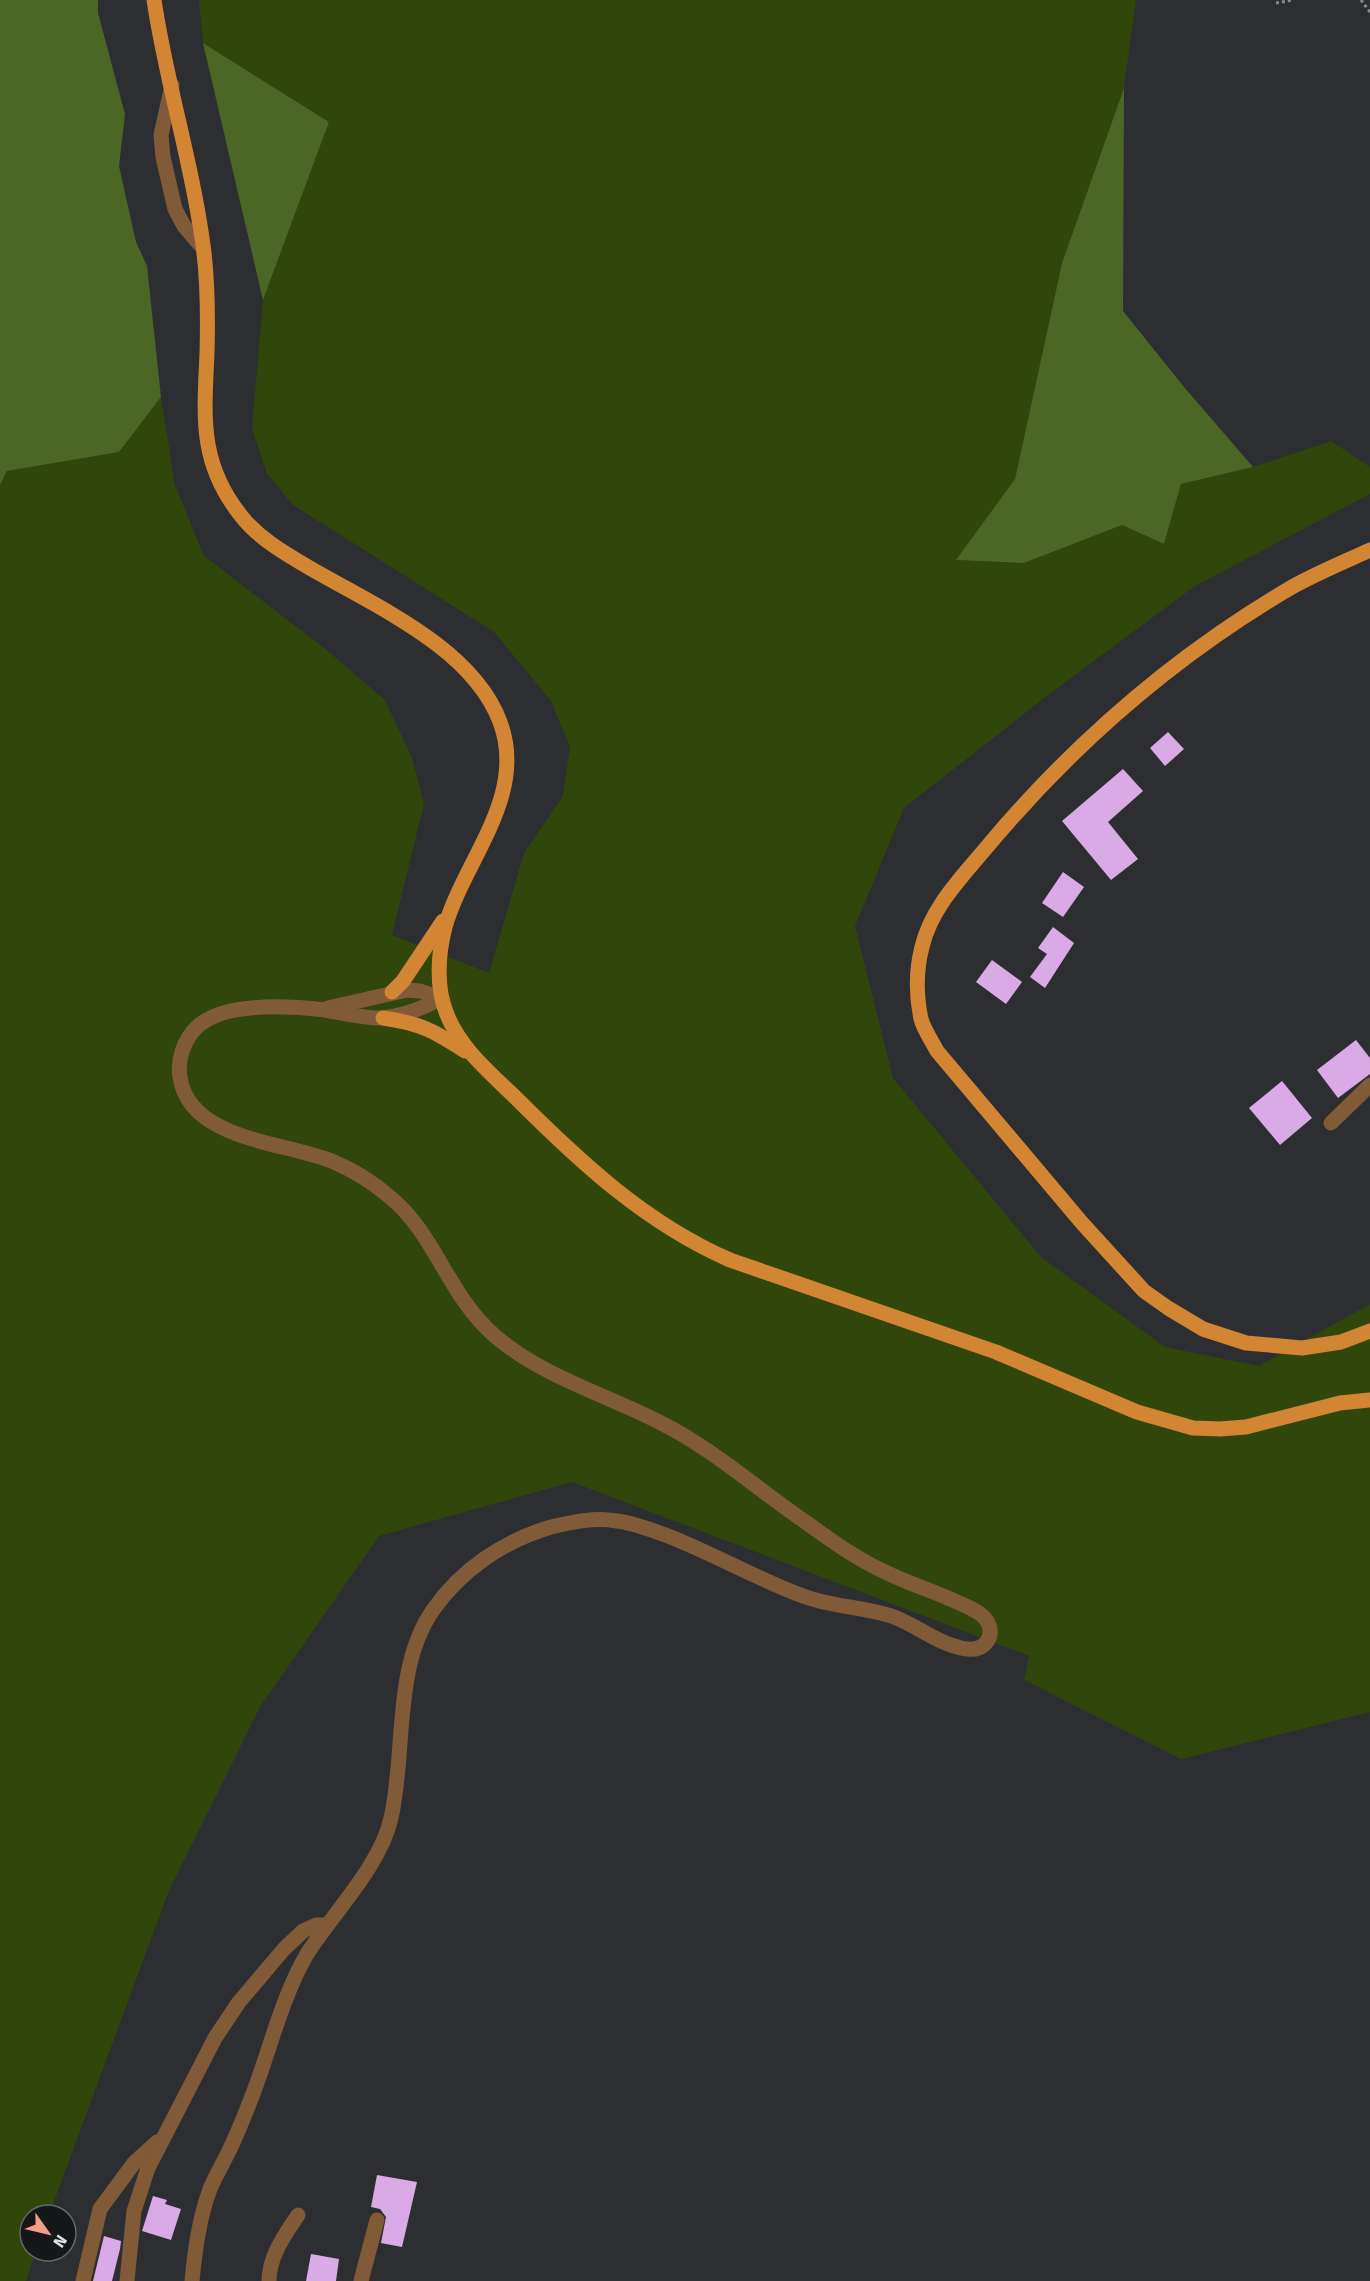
<svg xmlns="http://www.w3.org/2000/svg" width="1370" height="2281" font-family="'Fira Sans',sans-serif">
	<rect width="100%" height="100%" fill="#2d2e32"/>
	<polygon fill="#30460b" points="199,0 1136,0 1124,88 1062,263 1015,479 957,560 1024,563 1122,525 1164,544 1181,484 1253,467 1331,441 1370,467 1370,494 1195,586 1047,696 904,808 855,926 893,1078 1041,1257 1165,1347 1259,1366 1370,1304 1370,1712 1181,1759 1024,1680 1029,1656 572,1482 379,1536 260,1707 168,1893 49,2215 30,2215 30,2251 36,2251 26,2281 0,2281 0,485 7,471 119,452 161,397 175,485 204,556 323,647 385,700 412,758 424,804 392,935 489,973 524,853 563,796 570,747 551,701 494,632 293,505 267,474 252,429 263,300 329,122 203,43"/>
	<g fill="#4c6625">
		<polygon points="0,0 98,0 98,13 125,114 119,166 136,242 147,266 161,397 119,452 7,471 0,485"/>
		<polygon points="203,43 329,122 263,300"/>
		<polygon points="1124,88 1123,311 1184,387 1253,467 1181,484 1164,544 1122,525 1024,563 956,560 1015,479 1062,263"/>
	</g>
	<g fill="#daaae6">
		<polygon points="1168,732 1184,749 1165,766 1150,748"/>
		<polygon points="1123,769 1143,791 1108,822 1138,859 1111,880 1062,821"/>
		<polygon points="1063,872 1084,887 1063,917 1042,903"/>
		<polygon points="1053,927 1074,943 1045,988 1030,977 1047,954 1038,948"/>
		<polygon points="992,960 1022,982 1006,1004 976,982"/>
		<polygon points="1356,1040 1370,1058 1370,1074 1338,1098 1317,1070"/>
		<polygon points="1282,1081 1312,1118 1280,1145 1249,1108"/>
		<polygon points="377,2175 417,2182 402,2247 381,2243 386,2217 380,2209 371,2207"/>
		<polygon points="153,2196 167,2200 165,2204 181,2209 171,2240 142,2231"/>
		<polygon points="104,2236 121,2241 120,2249 112,2281 93,2281"/>
		<polygon points="311,2254 339,2259 336,2281 306,2281"/>
	</g>
	<g fill="none" stroke-linecap="round" stroke-linejoin="round">
		<g stroke="#88898c" stroke-width="3" stroke-dasharray="3 3" stroke-linecap="butt">
			<polyline points="1361,0 1370,12"/>
			<polyline points="1276,3 1293,0"/>
		</g>
		<g stroke="#815b38" stroke-width="15">
			<polyline points="172,85 161,135 163,157 175,209 184,226 203,248"/>
			<polyline points="328,1008 407,990 420,991 441,998"/>
			<polyline points="1331,1123 1370,1085"/>
			<polyline points="83,2281 100,2209 134,2163 157,2142"/>
			<polyline points="127,2281 134,2211 148,2168 215,2038 239,2002 284,1949 303,1931 316,1925 327,1925"/>
			<path d="M192 2281C195 2250 199 2219 210 2189 215 2177 222 2165 228 2153 238 2133 246 2112 254 2091 271 2046 282 1997 307 1954 333 1913 381 1865 391 1818 406 1753 393 1667 433 1610 461 1570 503 1541 551 1527 572 1522 595 1517 617 1521 634 1523 652 1530 668 1536 714 1554 757 1579 803 1596 832 1607 865 1607 894 1617 918 1626 941 1646 967 1649 981 1651 994 1641 989 1625 985 1613 968 1607 957 1602 933 1591 907 1583 883 1571 855 1558 829 1539 804 1521 756 1488 713 1449 661 1423 605 1394 543 1377 495 1336 449 1297 435 1234 391 1198 374 1183 355 1171 334 1162 287 1142 189 1141 180 1077 177 1060 184 1040 196 1028 223 1001 290 1006 325 1010 343 1013 360 1018 378 1018 401 1017 422 1009 441 998"/>
			<path d="M269 2281C269 2256 285 2235 298 2215"/>
			<polyline points="361,2281 377,2220"/>
		</g>
		<g stroke="#d28532" stroke-width="15">
			<path d="M154 0C166 82 192 162 203 245 208 281 208 318 207 354 204 418 199 464 242 517 258 537 281 551 303 564 370 604 472 646 500 722 528 796 464 860 445 927 438 954 436 986 446 1012 459 1047 488 1071 514 1096 579 1161 645 1223 730 1260L996 1352 1137 1412 1193 1428 1220 1429 1246 1427 1340 1403 1370 1400"/>
			<path d="M1370 550C1344 562 1317 573 1292 587 1174 656 1073 744 986 848 961 878 931 908 922 947 916 970 916 995 921 1019 924 1030 932 1041 937 1051L1082 1223 1144 1291 1168 1308 1203 1329 1246 1343 1302 1348 1341 1342 1370 1331"/>
			<polyline points="392,992 403,981 443,921"/>
			<path d="M383 1018C420 1023 434 1031 465 1051"/>
		</g>
	</g>
	<g transform="translate(48 2233) rotate(124)"><circle r="28" fill="#161718" stroke="#67686a" stroke-width="1.5"/>
	<path d="M0-4.5L10 22L0 15L-10 22Z" fill="#f39f83"/>
	<text y="-9" font-size="16" font-weight="bold" text-anchor="middle" fill="#e1e2e4">N</text>
	</g>
</svg>
